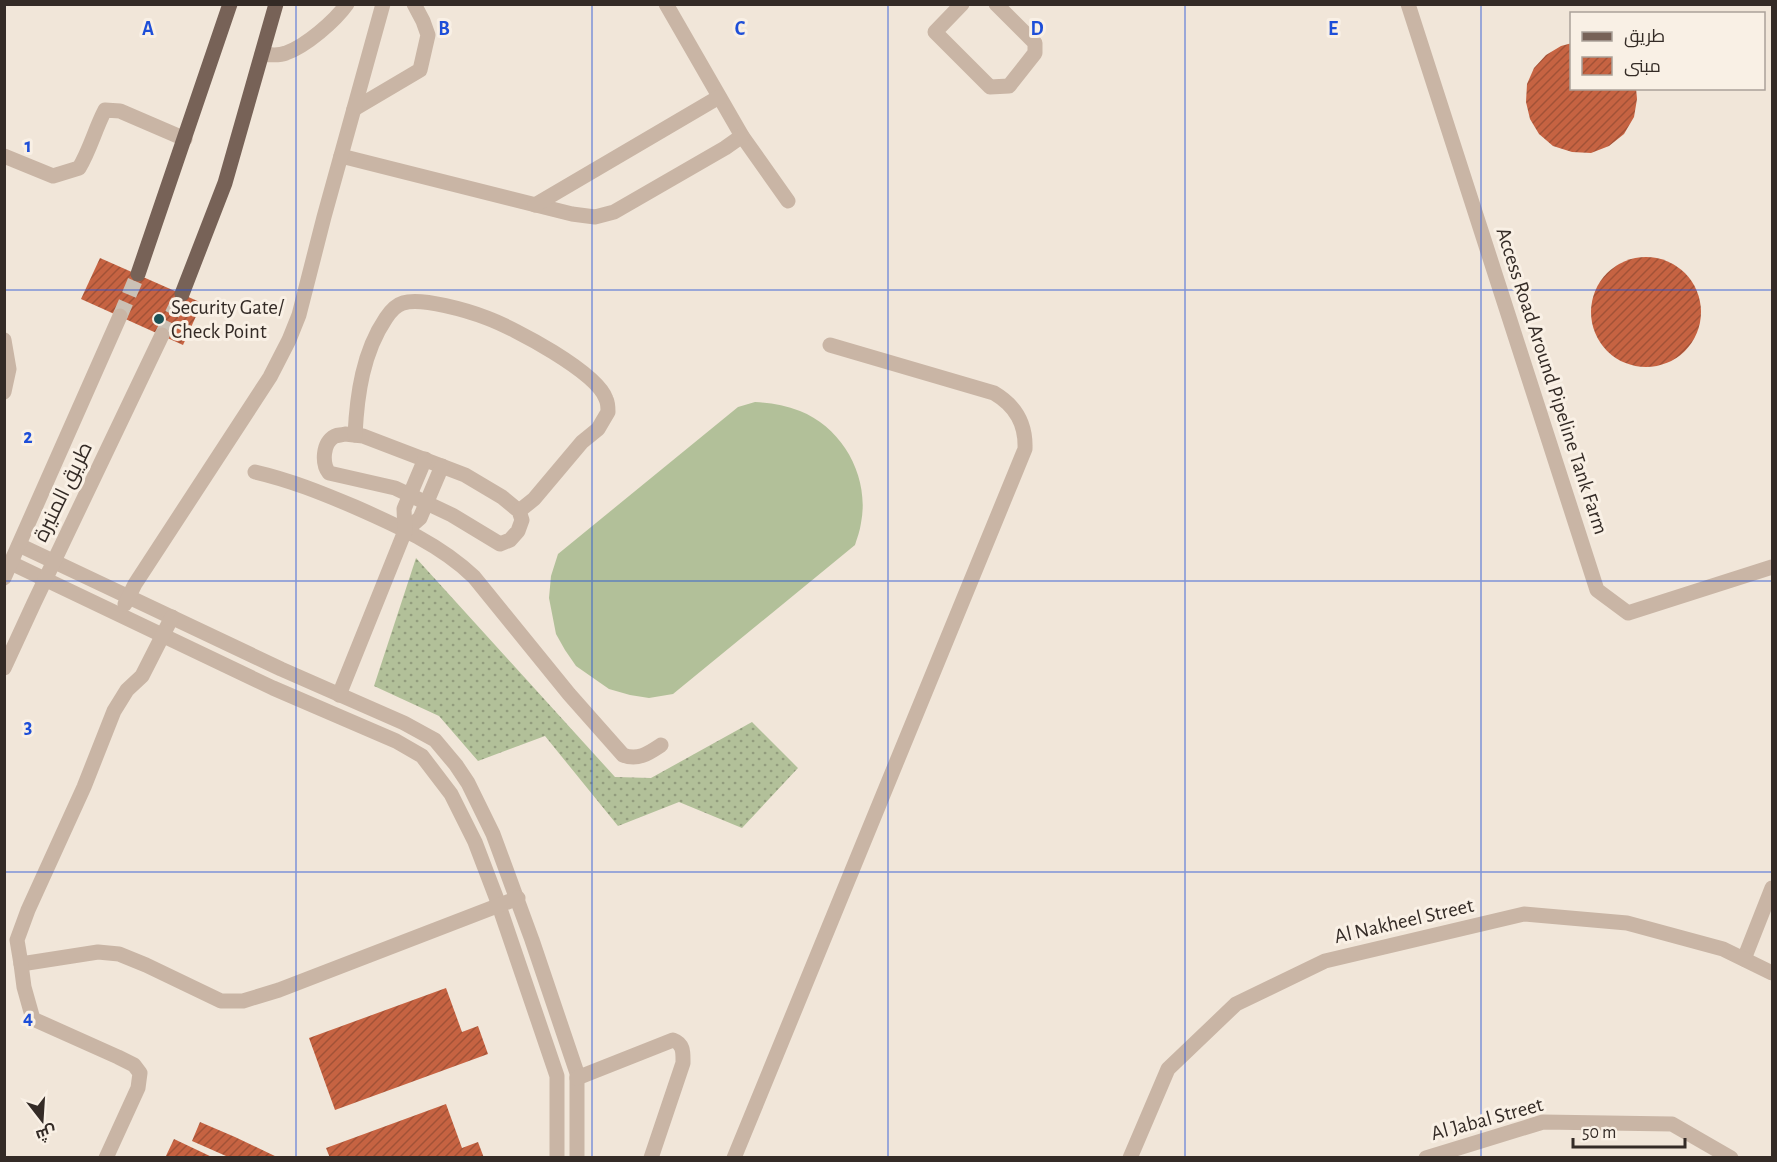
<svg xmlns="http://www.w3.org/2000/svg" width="1777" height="1162" font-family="'Alegreya Sans',Cairo,sans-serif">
	<defs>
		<pattern id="grass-dots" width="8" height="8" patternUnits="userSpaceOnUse" patternTransform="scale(1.5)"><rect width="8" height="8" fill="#b2c099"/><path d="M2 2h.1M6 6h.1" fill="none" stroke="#929c7d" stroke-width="1.8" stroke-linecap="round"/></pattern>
		<pattern id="building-hatch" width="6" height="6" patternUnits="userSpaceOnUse" patternTransform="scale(1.5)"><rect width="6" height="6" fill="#c66342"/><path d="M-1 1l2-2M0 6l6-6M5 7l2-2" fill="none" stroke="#a25237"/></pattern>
	</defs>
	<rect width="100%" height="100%" fill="#f1e6d9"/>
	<polygon fill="url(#grass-dots)" points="416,558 615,777 651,778 752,722 798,768 742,828 679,802 618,826 545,736 478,761 439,716 374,686"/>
	<path fill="#b2c099" d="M755 402C770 403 785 405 800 411 843 428 870 477 861 523 860 531 857 538 855 545L673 694 649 698 630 695 609 689 576 666 565 650 556 634 549 598 551 576 558 554 738 407Z"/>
	<g fill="url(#building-hatch)">
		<polygon points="1572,43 1572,88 1636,88 1637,99 1634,117 1624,134 1609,146 1591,153 1572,152 1553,146 1539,134 1530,119 1526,102 1527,84 1534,68 1546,55 1561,46"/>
		<circle cx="1646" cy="312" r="55"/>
		<polygon points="100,258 202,303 183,345 81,299"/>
		<polygon points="446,988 462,1032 478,1026 488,1054 335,1110 309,1038"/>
		<polygon points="446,1104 462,1148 478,1142 484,1158 330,1158 326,1148"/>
		<polygon points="200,1122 235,1137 279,1158 225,1158 226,1156 192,1141"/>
		<polygon points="174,1139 214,1158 165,1158"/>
	</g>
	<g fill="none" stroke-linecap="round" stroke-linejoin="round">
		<g stroke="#cbc1b5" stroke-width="15" stroke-dasharray="15 8" stroke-linecap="butt">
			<polyline points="120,316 138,274"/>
			<polyline points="162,335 182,294"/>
		</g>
		<g stroke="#c9b5a5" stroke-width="15">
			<polyline points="666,4 742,136 788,201"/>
			<polyline points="962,4 935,32 990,87 1009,86 1035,53 1035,43 996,4"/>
			<polyline points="1408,4 1597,590 1628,613 1772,567"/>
			<path d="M262 54C270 55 279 56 286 53 306 46 335 21 347 4"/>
			<polyline points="354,109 420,70 428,35 423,21 414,4"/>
			<path d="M4 156 53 176 79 168C90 150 95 129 105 110L120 111 185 139"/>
			<polyline points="341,156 572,214 595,217 614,212 725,148 742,136"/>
			<polyline points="535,205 719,97"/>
			<polyline points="4,340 9,369 4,392"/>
			<path d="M345 434 363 436 465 475 502 497 519 511 522 520 518 531 510 540 500 544 452 515 395 488 329 473C322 464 322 443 335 436 338 435 342 435 345 434Z"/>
			<path d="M355 435C357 394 363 352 386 318 390 312 396 305 403 303 422 297 469 311 487 318 514 328 597 372 606 399 608 403 608 408 608 412L598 429 582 442 534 499 519 511"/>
			<path d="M255 472C290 480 322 493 355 507 396 525 441 545 474 577L569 694 623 755C638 761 649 753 661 745"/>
			<polyline points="405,531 420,518 442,466"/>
			<polyline points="19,545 281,669 404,723 435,740 456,765 468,783 493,834 532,940 577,1073 577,1158"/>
			<polyline points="11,563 273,688 396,741 422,756 451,794 475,842 496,897 557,1076 557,1158"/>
			<polyline points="4,578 120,316"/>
			<polyline points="125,604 135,584 270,377 289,340 299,315 324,217 383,4"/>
			<polyline points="172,617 142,676 127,690 114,711 84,787 28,910 17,940 21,964 98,952 119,954 146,965 221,1001 243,1001 279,990 518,898"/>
			<polyline points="4,668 34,603 162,335"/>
			<polyline points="339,695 405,531 404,509 425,459"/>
			<polyline points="1744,959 1772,888"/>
			<polyline points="21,964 24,987 33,1019 118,1057 134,1065 140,1073 138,1088 106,1158"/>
			<path d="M577 1078 673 1040C684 1044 683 1053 683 1063L651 1158"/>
			<path d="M734 1158 1025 449C1026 424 1016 406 994 393L830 345"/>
			<polyline points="1130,1158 1168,1069 1236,1004 1325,961 1524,914 1627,923 1723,949 1772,973"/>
			<polyline points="1426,1158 1543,1122 1672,1124 1731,1158"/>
		</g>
		<g stroke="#776257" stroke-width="15">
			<polyline points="138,274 230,4"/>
			<polyline points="182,294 225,183 276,4"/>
		</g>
	</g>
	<path fill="none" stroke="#1d4ed8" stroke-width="1.5" stroke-opacity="0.55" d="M296 4V1158M592 4V1158M888 4V1158M1185 4V1158M1481 4V1158M4 290H1772M4 581H1772M4 872H1772"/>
	<circle fill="#1c5256" stroke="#f9f0e5" stroke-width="2" cx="159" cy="319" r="6"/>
	<g text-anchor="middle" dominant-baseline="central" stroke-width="6" stroke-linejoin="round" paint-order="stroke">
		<g font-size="21" fill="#342b26" stroke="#f9f0e5" text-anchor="start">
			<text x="171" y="307">Security Gate/<tspan x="171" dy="24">Check Point</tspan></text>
		</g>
		<g font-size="21" fill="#342b26" stroke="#f9f0e5">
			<text transform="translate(1552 381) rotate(72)">Access Road Around Pipeline Tank Farm</text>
			<text transform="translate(63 492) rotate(-64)">طريق المنيرة</text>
			<text transform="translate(1404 921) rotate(-13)">Al Nakheel Street</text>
			<text transform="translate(1487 1119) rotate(-15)">Al Jabal Street</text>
		</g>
	</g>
	<g font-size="20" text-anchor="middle" font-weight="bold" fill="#1d4ed8" stroke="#f9f0e5" stroke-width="6" stroke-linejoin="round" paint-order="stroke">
		<text x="148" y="35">A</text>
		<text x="444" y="35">B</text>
		<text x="740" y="35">C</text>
		<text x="1037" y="35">D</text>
		<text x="1333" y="35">E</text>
		<text x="28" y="152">1</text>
		<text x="28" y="443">2</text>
		<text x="28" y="733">3</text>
		<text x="28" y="1024">4</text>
	</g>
	<rect width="1777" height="1162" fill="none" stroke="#342b26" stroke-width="12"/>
	<rect x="1570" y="12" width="195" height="78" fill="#f9f0e5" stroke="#aaa199" stroke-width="1.5"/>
	<rect x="1582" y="32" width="30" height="9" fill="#776257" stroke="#aaa199" stroke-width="1.5"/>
	<text x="1624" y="42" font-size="18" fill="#342b26">طريق</text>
	<rect x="1582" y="57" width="30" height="18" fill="url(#building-hatch)" stroke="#aaa199" stroke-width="1.5"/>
	<text x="1624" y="72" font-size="18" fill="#342b26">مبنى</text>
	<g transform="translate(42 1120) rotate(163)" stroke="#f9f0e5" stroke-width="4.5" paint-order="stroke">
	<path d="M0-4.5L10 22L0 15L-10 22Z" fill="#342b26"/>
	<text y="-9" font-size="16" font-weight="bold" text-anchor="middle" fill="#342b26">ش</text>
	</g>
	<path d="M1573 1138v9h112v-9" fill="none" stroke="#342b26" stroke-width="3"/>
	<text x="1582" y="1138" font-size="18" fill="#342b26" stroke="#f9f0e5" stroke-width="4.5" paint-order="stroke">50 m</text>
</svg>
